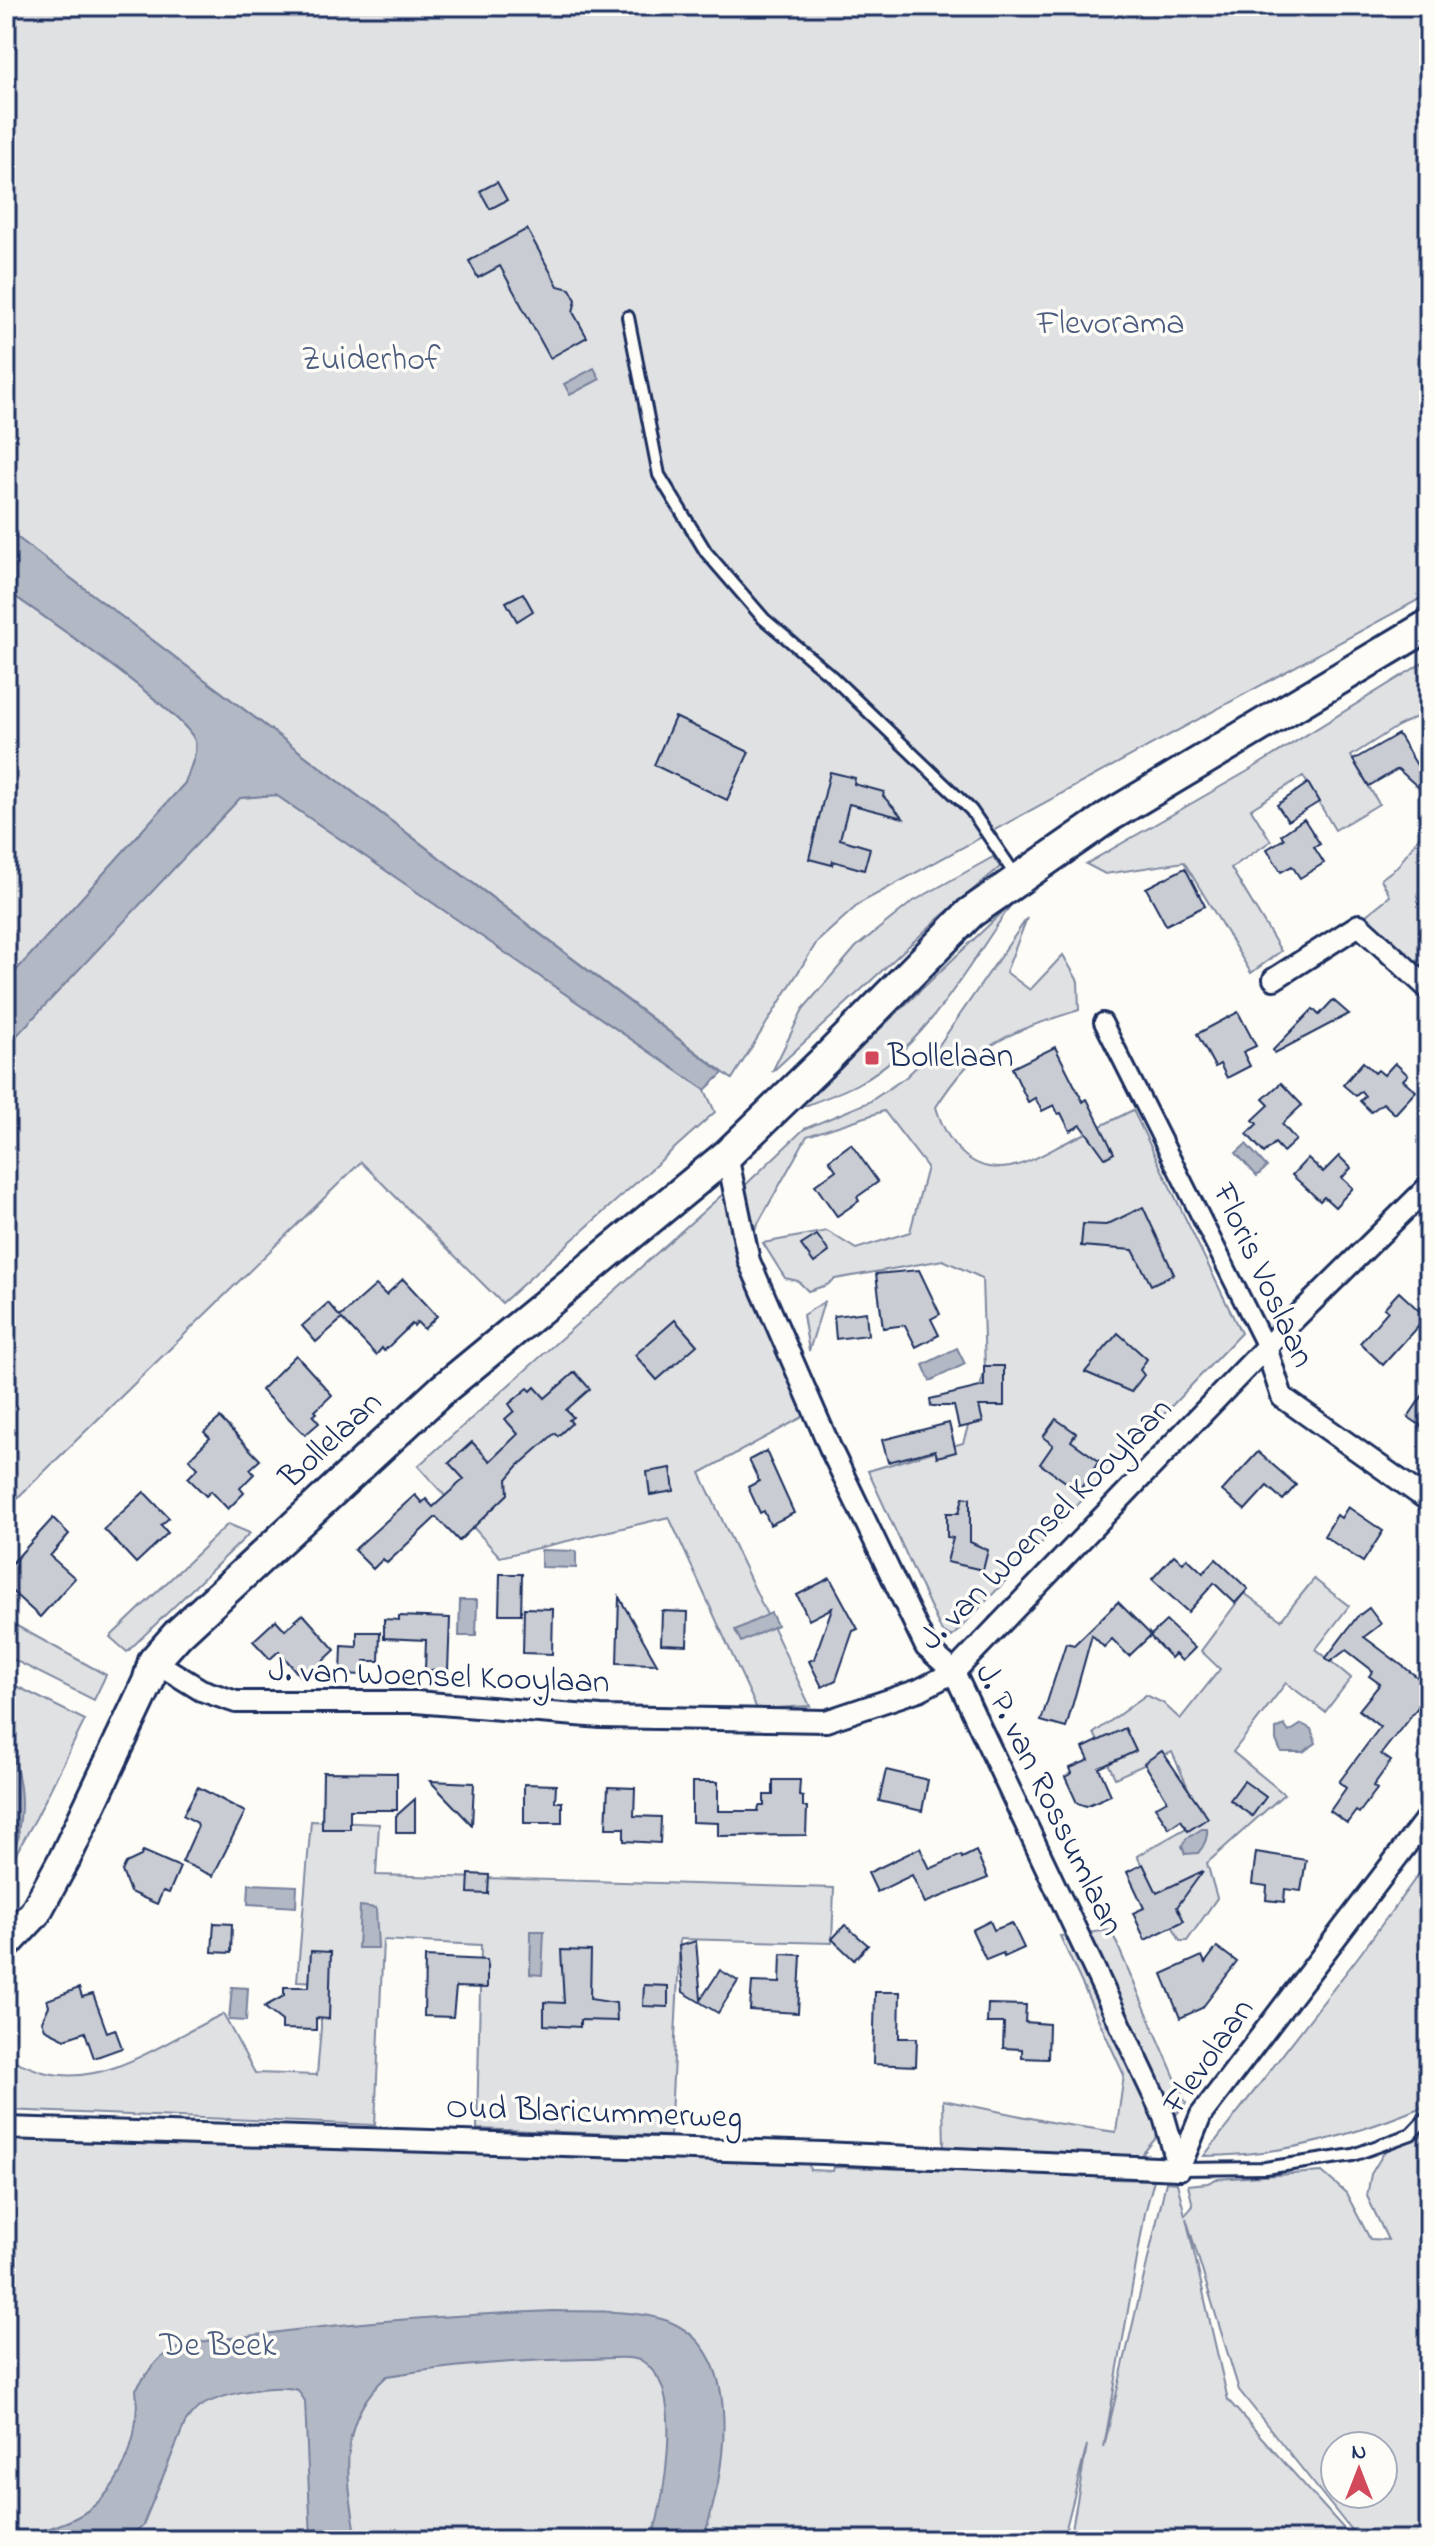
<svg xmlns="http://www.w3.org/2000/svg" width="1435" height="2546" font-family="'Indie Flower',sans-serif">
	<rect width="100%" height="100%" fill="#fdfcf7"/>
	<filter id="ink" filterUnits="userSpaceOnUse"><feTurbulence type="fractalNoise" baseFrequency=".0125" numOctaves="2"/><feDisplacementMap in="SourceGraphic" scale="16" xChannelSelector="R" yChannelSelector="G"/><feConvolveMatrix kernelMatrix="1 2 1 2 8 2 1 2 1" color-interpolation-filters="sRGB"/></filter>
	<g filter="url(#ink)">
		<g fill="#e0e1e3" stroke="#7e88a0" stroke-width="2" fill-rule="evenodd">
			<polygon points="6,6 1429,6 1429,594 860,903 817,942 732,1079 6,529"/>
			<path d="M6 590C37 612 187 714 195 741 198 753 189 771 185 783L6 982Z"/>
			<polygon points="1429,659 1429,716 1426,712 1398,726 1351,756 1379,804 1335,830 1303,776 1251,809 1271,841 1231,868 1281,951 1251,973 1184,862 1105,874 1086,864 1248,771"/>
			<polygon points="276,795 705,1090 715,1112 502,1303 361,1162 6,1509 6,1046 240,798"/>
			<polygon points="1429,823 1429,998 1356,923 1390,896 1381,879 1397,867"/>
			<polygon points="993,857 1000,867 938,919 772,1072 803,1009 856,947 912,902"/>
			<path d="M1013 902C969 964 927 1045 859 1083 839 1094 817 1101 796 1109Z"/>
			<path d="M1027 918 1006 972 1030 990 1063 955 1078 981 1079 1010C1008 1033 978 1041 936 1107 946 1141 969 1174 1010 1167 1030 1163 1049 1151 1067 1142 1089 1132 1111 1121 1133 1110L1241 1333 952 1637 941 1630 868 1471 963 1443 985 1370 982 1278 943 1260 835 1279 827 1285 808 1291 798 1281 785 1278 763 1243 827 1231 856 1249 910 1232 927 1167 884 1111 807 1136 755 1229 737 1193 804 1129 869 1102 906 1077 939 1045Z"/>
			<polygon points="723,1194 821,1407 700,1473 810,1706 757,1709 669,1517 500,1557 418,1466"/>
			<polygon points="824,1302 809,1351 803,1315"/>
			<polygon points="228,1524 250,1533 127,1652 110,1637"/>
			<polygon points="1314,1579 1349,1606 1316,1649 1351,1678 1325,1712 1286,1683 1233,1752 1284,1794 1207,1863 1217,1898 1187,1941 1180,1941 1137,1856 1202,1819 1172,1752 1115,1778 1094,1733 1146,1695 1163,1703 1180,1719 1220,1669 1201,1651 1244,1593 1281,1620"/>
			<polygon points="6,1620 106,1675 94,1700 6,1656"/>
			<polygon points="6,1681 85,1720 36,1818 6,1871 19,1836 13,1753 6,1735"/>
			<path d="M311 1821 379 1824 376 1875 834 1888 832 1943 680 1939 670 2136 477 2129 481 1945 383 1940 375 2125 6 2110V2058C19 2062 33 2070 47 2073 110 2087 169 2038 223 2014L255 2073 317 2075 321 2028V1982L297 1981Z"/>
			<path d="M1429 1860V2104C1357 2135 1283 2156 1204 2156L1358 1957Z"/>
			<polygon points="1111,1930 1186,2103 1139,2158 944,2151 943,2100 1055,2123 1116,2132 1124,2075 1060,1936"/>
			<path d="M1429 2133V2540H1359L1239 2390 1186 2218 1228 2400 1354 2540H1070L1087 2445 1063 2540H6V2137L809 2164 810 2170 833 2171 834 2167 1108 2174 1111 2179 1154 2180 1145 2213 1104 2447 1166 2182 1177 2183 1185 2215 1193 2206 1188 2185 1208 2183 1216 2179 1322 2172 1346 2193 1370 2239 1388 2240 1367 2196 1371 2174 1385 2151ZM1335 2446H1383V2494H1335Z"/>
		</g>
		<g fill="#b3b8c5" stroke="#76819c" stroke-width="2">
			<polygon points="594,368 600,379 570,395 564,384"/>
			<path d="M6 529 723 1073 705 1090 276 795 240 798 6 1047V982L185 783C189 771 198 753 195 741 187 714 37 612 6 590Z"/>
			<polygon points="1246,1144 1267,1167 1257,1176 1236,1153"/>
			<polygon points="957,1348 965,1364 930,1381 923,1365"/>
			<polygon points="541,1550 576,1551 576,1568 541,1567"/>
			<polygon points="460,1600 477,1600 476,1636 459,1636"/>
			<polygon points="771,1613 777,1625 741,1642 735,1630"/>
			<polygon points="1302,1724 1311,1729 1316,1743 1303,1752 1281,1752 1276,1740 1276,1729 1284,1725 1289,1732"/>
			<path d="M6 1735C26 1787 26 1820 6 1872Z"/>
			<path d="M1202 1829H1207C1208 1837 1204 1847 1198 1853L1185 1854 1182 1846 1186 1839Z"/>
			<polygon points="249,1884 297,1886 296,1907 248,1904"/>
			<polygon points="360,1906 376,1908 378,1948 358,1948"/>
			<polygon points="531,1931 544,1931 542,1975 530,1974"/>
			<polygon points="232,1987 248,1988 246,2021 229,2020"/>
			<path d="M554 2311C587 2312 633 2309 665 2320 749 2350 724 2475 703 2540H652C663 2502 683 2399 651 2369 649 2366 645 2363 642 2361 628 2355 603 2359 587 2359 520 2360 454 2365 387 2376 335 2422 347 2479 357 2540H311L305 2401 298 2390C274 2383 219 2394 198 2408 193 2412 189 2418 185 2423L143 2525 126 2540H6C14 2536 26 2536 35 2533 47 2529 60 2525 71 2520 120 2498 141 2441 136 2389 146 2375 156 2357 173 2350 198 2339 230 2339 257 2335 355 2321 455 2315 554 2311Z"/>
		</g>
		<g fill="#c9ccd3" stroke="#1b2f5e" stroke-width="2">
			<polygon points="497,182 507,200 490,209 480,191"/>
			<polygon points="527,229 558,286 570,289 576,300 573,312 587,337 550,358 500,266 478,278 469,261"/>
			<polygon points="523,593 533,611 517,621 506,602"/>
			<polygon points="675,717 749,752 727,800 654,765"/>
			<polygon points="1398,734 1429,785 1429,797 1398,769 1369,786 1353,760"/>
			<polygon points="830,772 855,778 854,784 884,792 883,796 903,818 849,804 840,839 870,848 864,870 833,861 832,865 809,859"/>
			<polygon points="1308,783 1319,802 1288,821 1277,805"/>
			<polygon points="1304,819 1320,844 1314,847 1324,863 1300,878 1292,866 1281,872 1267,849 1284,839 1281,835"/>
			<polygon points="1185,868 1205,906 1166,925 1146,888"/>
			<polygon points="1333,1000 1349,1014 1275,1053 1273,1050 1313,1009 1319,1015"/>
			<polygon points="1238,1012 1256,1046 1243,1052 1250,1066 1227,1078 1220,1064 1215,1067 1197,1034"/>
			<polygon points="1055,1047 1083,1102 1087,1099 1114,1153 1105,1158 1081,1125 1070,1131 1061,1113 1058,1114 1054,1105 1042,1111 1035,1098 1028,1102 1012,1068"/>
			<polygon points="1363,1062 1375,1073 1378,1070 1384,1075 1395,1063 1408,1075 1403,1080 1416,1091 1395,1114 1383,1103 1371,1112 1360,1101 1365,1096 1361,1091 1356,1096 1343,1085"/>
			<polygon points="1281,1083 1302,1105 1282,1124 1296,1140 1283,1152 1275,1143 1264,1153 1247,1134 1257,1124 1253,1120 1269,1105 1263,1099"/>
			<polygon points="851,1144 878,1182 857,1197 859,1201 837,1216 815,1185 836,1170 829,1160"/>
			<polygon points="1339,1156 1351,1168 1342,1178 1353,1188 1335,1207 1324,1197 1320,1201 1292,1175 1308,1158 1323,1172"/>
			<polygon points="1143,1207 1174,1274 1151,1285 1133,1250 1081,1246 1083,1224 1106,1225"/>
			<polygon points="817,1235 829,1252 814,1263 801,1245"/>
			<polygon points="919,1270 940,1314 931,1319 939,1335 916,1347 905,1325 883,1328 876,1274"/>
			<polygon points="403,1279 437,1316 424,1329 417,1322 414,1326 412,1324 384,1351 382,1348 376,1355 342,1319 316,1342 302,1326 328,1303 340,1317 376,1285 386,1295"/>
			<polygon points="1399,1292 1426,1317 1383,1365 1360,1343 1388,1311 1384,1308"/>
			<polygon points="866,1312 868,1335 836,1339 834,1316"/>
			<polygon points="675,1320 697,1345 657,1380 635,1355"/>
			<polygon points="1118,1333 1147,1359 1140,1370 1144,1375 1131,1392 1085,1372"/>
			<polygon points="296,1355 332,1395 315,1411 317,1413 313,1416 319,1423 305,1435 261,1390"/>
			<polygon points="984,1366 1004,1366 1004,1406 979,1406 983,1422 959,1428 954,1406 931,1406 930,1399 984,1386"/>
			<polygon points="575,1372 590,1389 566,1410 573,1417 569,1420 572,1423 558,1436 555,1433 518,1466 507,1479 508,1494 459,1541 436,1517 387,1563 383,1559 373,1569 354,1550 415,1495 422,1503 426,1499 433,1507 464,1479 449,1463 472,1442 490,1461 518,1434 505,1419 514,1411 509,1404 528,1388 531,1391 535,1387 545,1398"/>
			<polygon points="1429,1386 1429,1431 1408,1417"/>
			<polygon points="220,1418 260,1460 250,1469 254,1474 240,1488 244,1493 228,1509 211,1491 206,1496 188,1478 198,1468 189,1459 210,1438 204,1432"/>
			<polygon points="1056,1419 1076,1433 1071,1441 1099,1461 1079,1491 1040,1464 1053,1445 1043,1437"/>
			<polygon points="949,1423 956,1452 937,1457 935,1450 888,1462 882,1440"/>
			<polygon points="766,1451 794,1513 770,1525 764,1511 760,1513 748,1487 759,1481 749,1460"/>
			<polygon points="1258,1452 1296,1485 1283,1500 1267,1486 1245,1510 1222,1491"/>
			<polygon points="671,1468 674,1491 650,1495 647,1472"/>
			<polygon points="144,1492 169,1518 161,1525 168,1533 136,1563 104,1529"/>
			<polygon points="963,1497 970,1498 970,1542 988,1550 983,1570 947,1562 953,1538 947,1537 947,1513 959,1513"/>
			<polygon points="1348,1507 1383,1531 1363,1562 1324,1536 1337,1515 1341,1518"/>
			<polygon points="53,1518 69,1534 50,1556 75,1578 40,1617 6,1586 6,1570"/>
			<polygon points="1174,1555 1183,1563 1187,1558 1203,1573 1216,1559 1248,1589 1235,1603 1214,1583 1188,1612 1152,1579"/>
			<polygon points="500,1574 522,1574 521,1614 499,1614"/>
			<polygon points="830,1578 858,1629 853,1631 836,1680 822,1687 809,1661 814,1659 832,1608 809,1620 797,1595"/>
			<polygon points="619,1597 657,1664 617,1663"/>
			<polygon points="1118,1602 1151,1635 1166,1621 1195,1648 1182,1661 1175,1654 1171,1658 1150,1636 1129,1656 1112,1639 1104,1647 1092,1635 1066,1728 1041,1721 1066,1643 1074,1645"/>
			<polygon points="524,1608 553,1609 552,1654 523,1653"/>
			<polygon points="1369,1608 1381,1624 1364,1637 1424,1682 1429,1687 1429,1693 1381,1754 1391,1761 1373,1786 1377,1789 1359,1813 1356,1811 1347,1823 1330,1811 1346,1788 1339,1782 1380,1727 1359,1710 1380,1684 1369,1676 1373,1671 1346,1650 1330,1662 1326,1658 1357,1617"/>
			<polygon points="662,1611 688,1612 687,1645 661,1644"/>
			<polygon points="303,1614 335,1650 303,1680 279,1651 270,1659 253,1641 276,1620 285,1630"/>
			<polygon points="399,1616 450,1618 448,1670 425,1670 426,1640 384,1638 384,1619 399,1620"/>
			<polygon points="357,1632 380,1632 379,1661 364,1661 363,1675 341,1674 342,1646 357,1647"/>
			<polygon points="1125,1728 1136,1751 1099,1768 1111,1795 1086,1806 1077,1803 1065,1777 1072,1773 1070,1768 1089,1760 1083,1748"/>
			<polygon points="1162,1751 1208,1818 1188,1831 1181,1820 1169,1828 1155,1807 1167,1800 1144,1763"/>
			<polygon points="886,1770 928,1780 922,1811 879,1801"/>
			<polygon points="323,1772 397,1773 397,1810 350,1810 350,1829 322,1829"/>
			<polygon points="773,1780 800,1780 799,1796 803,1797 803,1807 807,1807 806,1835 718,1836 718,1823 692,1822 692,1782 718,1782 718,1811 758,1811 759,1806 764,1806 764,1795 773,1795"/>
			<polygon points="430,1781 474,1783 472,1825"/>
			<polygon points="1244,1781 1266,1797 1252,1816 1230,1800"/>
			<polygon points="524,1784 556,1785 555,1802 562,1802 562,1823 524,1823"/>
			<polygon points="198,1787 245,1812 213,1876 182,1862 198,1826 197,1823 183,1815"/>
			<polygon points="608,1787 635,1788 634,1816 661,1817 660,1843 624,1841 624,1828 606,1828"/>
			<polygon points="415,1799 415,1832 396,1832 396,1816"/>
			<polygon points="920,1848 930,1869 961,1855 962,1858 976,1851 988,1878 925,1903 912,1875 877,1892 868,1873"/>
			<polygon points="143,1851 180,1867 169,1893 163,1891 157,1904 130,1892 122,1871 126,1863 141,1856"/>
			<polygon points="1256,1852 1306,1860 1301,1891 1285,1889 1284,1902 1266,1900 1267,1886 1252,1884"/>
			<polygon points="1143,1864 1157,1893 1203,1871 1177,1907 1184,1921 1145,1940 1133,1913 1144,1908 1127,1872"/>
			<polygon points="469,1874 489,1875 488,1894 468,1893"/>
			<polygon points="990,1921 994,1930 1012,1923 1024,1948 1004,1957 1003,1953 986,1960 972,1930"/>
			<polygon points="214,1923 232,1924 231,1953 212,1952"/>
			<polygon points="845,1925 868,1945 854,1960 832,1939"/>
			<polygon points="696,1941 701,1999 720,1970 738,1981 718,2013 683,1992 679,1946"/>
			<polygon points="1217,1947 1237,1962 1202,2008 1180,2018 1162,1974 1202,1956 1205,1963"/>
			<polygon points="561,1950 591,1951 590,1999 616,2003 617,2021 580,2020 580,2027 544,2025 544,2002 564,2003"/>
			<polygon points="311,1951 331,1952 329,2019 316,2018 316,2030 282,2029 282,2021 264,2007 284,1996 284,1987 309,1987"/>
			<polygon points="781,1954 801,1955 798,2013 750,2010 752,1982 780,1983"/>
			<polygon points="425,1957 487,1960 487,1988 456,1987 453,2017 424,2016"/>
			<polygon points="644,1985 668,1986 668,2007 643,2006"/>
			<polygon points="79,1988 82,1997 93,1994 107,2032 115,2029 122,2048 94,2058 85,2032 65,2039 45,2029 42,2021 49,2006 47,2000"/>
			<polygon points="875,1992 900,1992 899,2038 917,2038 916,2066 873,2064"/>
			<polygon points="988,2004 1026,2005 1025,2022 1049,2024 1048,2059 1022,2058 1022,2049 1003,2048 1004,2023 987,2023"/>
		</g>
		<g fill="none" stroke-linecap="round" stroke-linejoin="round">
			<defs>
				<g id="service">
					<polyline points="628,317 659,475 706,552 764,619 829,674 971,810 1016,876"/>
					<polyline points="1179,2169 1265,2168 1353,2155 1411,2134 1429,2115"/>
				</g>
				<polyline id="pedestrian" points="1103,1022 1266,1347"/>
				<g id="minor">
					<polyline points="1274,979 1359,925 1429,989"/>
					<polyline points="727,1155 749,1261 832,1452 926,1647 954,1672 1164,2117 1179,2169"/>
					<polyline points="1266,1347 1282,1397 1429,1501"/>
					<polyline points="154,1661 201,1690 236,1702 416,1702 601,1717 826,1721 919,1690 954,1672 1266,1347 1429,1186"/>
					<polyline points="6,2128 823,2153 1179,2169"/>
					<polyline points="1179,2169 1201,2115 1429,1815"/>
				</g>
				<polyline id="secondary" points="6,1944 35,1913 65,1858 148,1682 154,1661 178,1634 443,1389 727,1155 828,1057 970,913 1108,817 1429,625"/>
			</defs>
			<use href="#service" stroke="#1b2f5e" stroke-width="16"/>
			<use href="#pedestrian" stroke="#1b2f5e" stroke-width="22"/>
			<use href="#minor" stroke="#1b2f5e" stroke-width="26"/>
			<use href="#secondary" stroke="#1b2f5e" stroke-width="36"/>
			<use href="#service" stroke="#fdfcf7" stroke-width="10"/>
			<use href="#pedestrian" stroke="#fdfcf7" stroke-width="16"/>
			<use href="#minor" stroke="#fdfcf7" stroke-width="20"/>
			<use href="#secondary" stroke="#fdfcf7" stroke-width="30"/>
		</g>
	</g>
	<rect fill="#d1495b" stroke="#fdfcf7" stroke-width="3" x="864" y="1050" width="16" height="16" rx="4"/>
	<g text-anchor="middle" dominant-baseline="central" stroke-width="7" stroke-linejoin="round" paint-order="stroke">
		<g font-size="34" fill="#4c5c7f" stroke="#fdfcf7">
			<text x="1111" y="325">Flevorama</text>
			<text x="371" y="361">Zuiderhof</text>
			<text x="218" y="2347">De Beek</text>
		</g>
		<g font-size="34" fill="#1b2f5e" stroke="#fdfcf7" text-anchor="start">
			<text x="888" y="1058">Bollelaan</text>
		</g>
		<g font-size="34" fill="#1b2f5e" stroke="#fdfcf7">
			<text transform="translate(1262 1276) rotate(65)">Floris Voslaan</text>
			<text transform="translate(332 1441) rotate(-43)">Bollelaan</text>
			<text transform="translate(1047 1525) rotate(-45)">J. van Woensel Kooylaan</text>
			<text transform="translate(439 1678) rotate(2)">J. van Woensel Kooylaan</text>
			<text transform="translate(1048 1800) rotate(64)">J. P. van Rossumlaan</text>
			<text transform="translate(1210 2057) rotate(-55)">Flevolaan</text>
			<text transform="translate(594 2114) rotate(2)">Oud Blaricummerweg</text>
		</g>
	</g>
	<rect width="1435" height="2546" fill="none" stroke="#fdfcf7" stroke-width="32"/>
	<rect x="16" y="16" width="1403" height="2514" fill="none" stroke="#1b2f5e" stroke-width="3" filter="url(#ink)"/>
	<g transform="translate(1359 2470)"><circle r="38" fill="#fdfcf7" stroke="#a3aaba" stroke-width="2"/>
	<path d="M0-6L14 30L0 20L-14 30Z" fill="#d1495b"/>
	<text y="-12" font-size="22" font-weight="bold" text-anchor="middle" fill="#1b2f5e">N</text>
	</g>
</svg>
